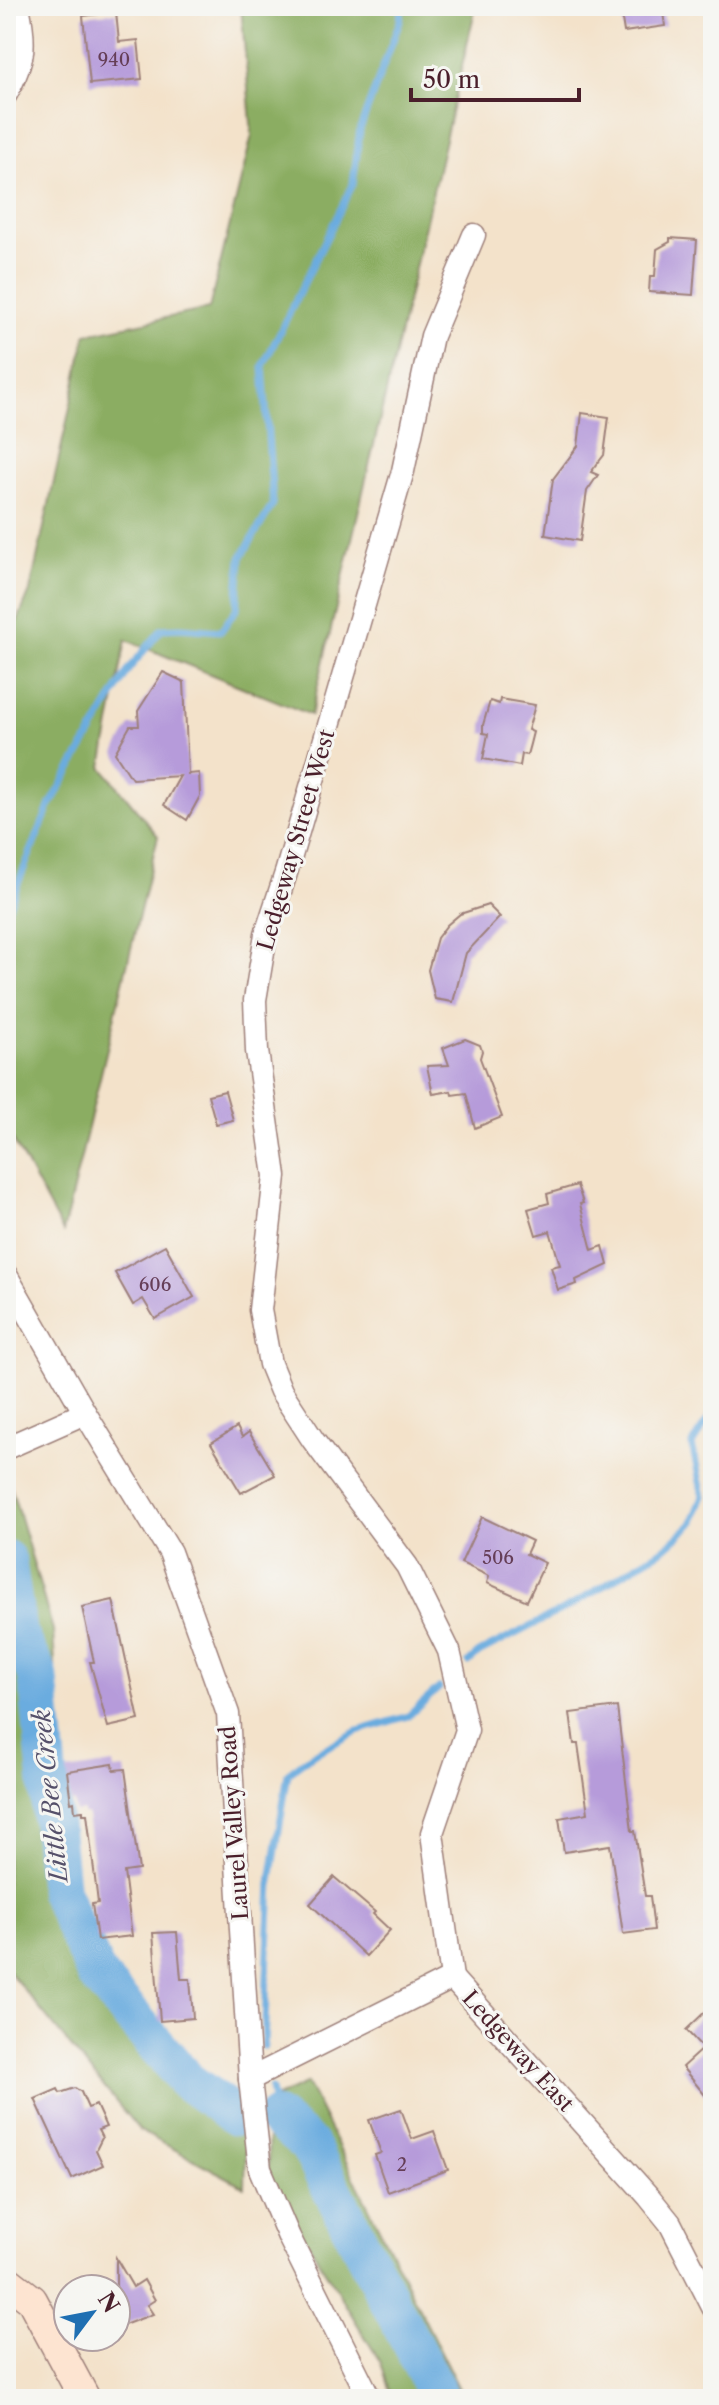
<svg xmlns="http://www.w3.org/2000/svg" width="719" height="2405" font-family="'Libre Caslon Text',serif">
	<rect width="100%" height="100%" fill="#f6f6f2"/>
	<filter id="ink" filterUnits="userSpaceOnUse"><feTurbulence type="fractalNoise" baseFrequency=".0125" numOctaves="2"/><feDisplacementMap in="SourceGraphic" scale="16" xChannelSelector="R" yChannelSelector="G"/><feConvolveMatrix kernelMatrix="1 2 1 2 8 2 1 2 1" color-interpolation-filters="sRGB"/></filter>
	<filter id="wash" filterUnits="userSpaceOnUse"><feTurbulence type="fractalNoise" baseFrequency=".006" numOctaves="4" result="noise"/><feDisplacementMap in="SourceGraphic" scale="32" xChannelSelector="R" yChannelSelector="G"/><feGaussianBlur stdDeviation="1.8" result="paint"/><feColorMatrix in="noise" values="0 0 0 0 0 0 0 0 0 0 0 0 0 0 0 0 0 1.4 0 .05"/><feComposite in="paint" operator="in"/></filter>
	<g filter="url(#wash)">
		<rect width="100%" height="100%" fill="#f3e2ca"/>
		<g fill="#8bad62" stroke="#6a6646" stroke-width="2">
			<polygon points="241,6 476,6 311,715 126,640 102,767 158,836 63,1232 6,1127 6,649 30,591 86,334 209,309 252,135"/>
			<polygon points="9,1480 53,1630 68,1894 104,1968 224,2110 247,2111 245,2187 140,2131 6,1968 6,1481"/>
			<polygon points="307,2083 464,2399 392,2399 381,2363 268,2177 269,2101"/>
		</g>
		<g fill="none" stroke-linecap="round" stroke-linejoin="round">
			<g stroke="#6aacdf" stroke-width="7">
				<polyline points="6,913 49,807 129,669 162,629 180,628 221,631 237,608 241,558 273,504 263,366 353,184 360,129 400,21 402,6"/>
				<polyline points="6,1614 14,1613"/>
				<polyline points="469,1662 479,1653 574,1604 665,1548 692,1524 703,1496 692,1445 713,1411"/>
				<polyline points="264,2046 271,1881 288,1773 312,1755 358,1731 408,1716 439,1688"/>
				<polyline points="271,2089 276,2118"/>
			</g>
			<g stroke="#6aacdf" stroke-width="40">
				<polyline points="6,1560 17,1634 38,1675 59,1891 96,1974 187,2081 236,2116"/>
				<polyline points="276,2118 309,2145 440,2399"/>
			</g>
		</g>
		<g id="blocks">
			<g fill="#b69bda">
				<polygon points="620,6 662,6 665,26 624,32"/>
				<polygon points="116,12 119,42 138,40 142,79 90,84 83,16"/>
				<polygon points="670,238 697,240 693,295 649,292 650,276 655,276 657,249 670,242"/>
				<polygon points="582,413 609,417 604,455 591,472 598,475 587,491 580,541 545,535 553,479 578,446"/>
				<polygon points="163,672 184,682 188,774 199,773 200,796 187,820 164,805 180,776 132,779 115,753 130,726 139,726 138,711"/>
				<polygon points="500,699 535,705 528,730 533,732 530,744 527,755 522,754 520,766 483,759 488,734 483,733 483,725 490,701 499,704"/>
				<polygon points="488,905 500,917 466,953 453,1002 435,999 428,970 437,938 447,925 460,914"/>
				<polygon points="465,1039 480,1045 482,1051 480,1058 502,1117 475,1128 466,1093 452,1095 451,1091 433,1094 427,1066 449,1065 443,1048"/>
				<polygon points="225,1091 233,1120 216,1124 208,1095"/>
				<polygon points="577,1185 583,1203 580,1204 592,1250 603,1246 608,1265 576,1280 577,1284 558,1290 551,1267 560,1265 550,1231 536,1235 528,1209 549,1203 547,1194"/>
				<polygon points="165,1245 194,1297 155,1319 143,1299 133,1305 115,1273"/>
				<polygon points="237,1427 242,1437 249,1432 275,1475 241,1493 211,1443"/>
				<polygon points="482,1517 532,1541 526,1554 545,1563 527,1601 487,1583 489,1576 461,1563"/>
				<polygon points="113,1600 139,1720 108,1727 90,1662 94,1662 82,1607"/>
				<polygon points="617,1707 632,1831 635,1831 645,1896 650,1896 654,1930 623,1934 610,1845 564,1852 559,1818 588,1813 578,1744 574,1744 570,1713"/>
				<polygon points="113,1764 114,1770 125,1769 139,1870 124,1872 132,1936 97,1940 92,1904 98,1903 87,1814 83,1814 83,1811 75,1812 74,1802 71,1803 67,1771"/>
				<polygon points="334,1877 375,1912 373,1914 390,1930 366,1956 310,1904"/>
				<polygon points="177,1932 181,1979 190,1979 193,2018 160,2021 153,1933"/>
				<polygon points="713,2004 713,2105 682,2067 703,2048 686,2030"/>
				<polygon points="75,2088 81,2092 88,2108 96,2105 106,2127 98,2130 102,2138 96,2150 103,2165 72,2179 35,2099 58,2089 60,2093"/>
				<polygon points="401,2109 412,2139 434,2131 448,2170 388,2192 375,2155 381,2153 369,2120"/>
				<polygon points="116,2258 133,2287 144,2280 155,2300 147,2305 153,2314 116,2328"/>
			</g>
		</g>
	</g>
	<g filter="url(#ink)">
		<use href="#blocks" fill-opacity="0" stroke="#9e807a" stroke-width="2"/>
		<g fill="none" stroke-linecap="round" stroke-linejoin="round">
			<defs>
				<g id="street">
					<path d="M6 94C25 59 26 44 18 6"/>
					<polyline points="6,1275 85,1413 170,1552 228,1714 250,2079 260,2169 289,2237 370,2399"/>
					<polyline points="6,1448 85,1413"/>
					<polyline points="452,1978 432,1833 467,1730 449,1651 407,1566 313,1440 281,1391 270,1364 260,1310 275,1176 257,1051 255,1000 266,934 286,873 403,471 432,336 474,235"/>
					<polyline points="452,1978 649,2197 670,2223 713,2307"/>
					<polyline points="250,2079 452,1978"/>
				</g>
				<polyline id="secondary" points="6,2280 32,2300 85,2399"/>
			</defs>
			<use href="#street" stroke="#9e807a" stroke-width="25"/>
			<use href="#secondary" stroke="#9e807a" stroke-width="33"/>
			<use href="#street" stroke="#fff" stroke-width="22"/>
			<use href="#secondary" stroke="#fde4d1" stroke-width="30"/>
		</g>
	</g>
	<g text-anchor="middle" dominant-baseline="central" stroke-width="6" stroke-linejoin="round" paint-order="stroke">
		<g font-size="18" fill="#653e57">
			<text x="114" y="60">940</text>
			<text x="155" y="1285">606</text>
			<text x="498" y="1558">506</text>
			<text x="402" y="2165">2</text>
		</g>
		<g font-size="22" fill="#4a1f2b" stroke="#f6f6f2">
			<text transform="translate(296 840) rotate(-74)">Ledgeway Street West</text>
			<text transform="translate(234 1823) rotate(-94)">Laurel Valley Road</text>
			<text transform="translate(518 2051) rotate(48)">Ledgeway East</text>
		</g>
		<g font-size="24" font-style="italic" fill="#55506a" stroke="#f6f6f2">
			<text transform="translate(50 1796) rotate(-96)">Little Bee Creek</text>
		</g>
	</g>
	<rect width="719" height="2405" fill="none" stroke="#f6f6f2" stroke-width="32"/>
	<g transform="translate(92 2313) rotate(58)"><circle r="38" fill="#f6f6f2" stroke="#b1a0a2" stroke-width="2"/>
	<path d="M0-6L14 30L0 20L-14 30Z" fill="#1f6fb2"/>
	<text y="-12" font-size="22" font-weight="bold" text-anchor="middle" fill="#4a1f2b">N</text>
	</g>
	<path d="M411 88v12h168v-12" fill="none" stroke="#4a1f2b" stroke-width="4"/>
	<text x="423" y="88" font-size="24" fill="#4a1f2b" stroke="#f6f6f2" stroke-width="6" paint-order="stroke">50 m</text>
</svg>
